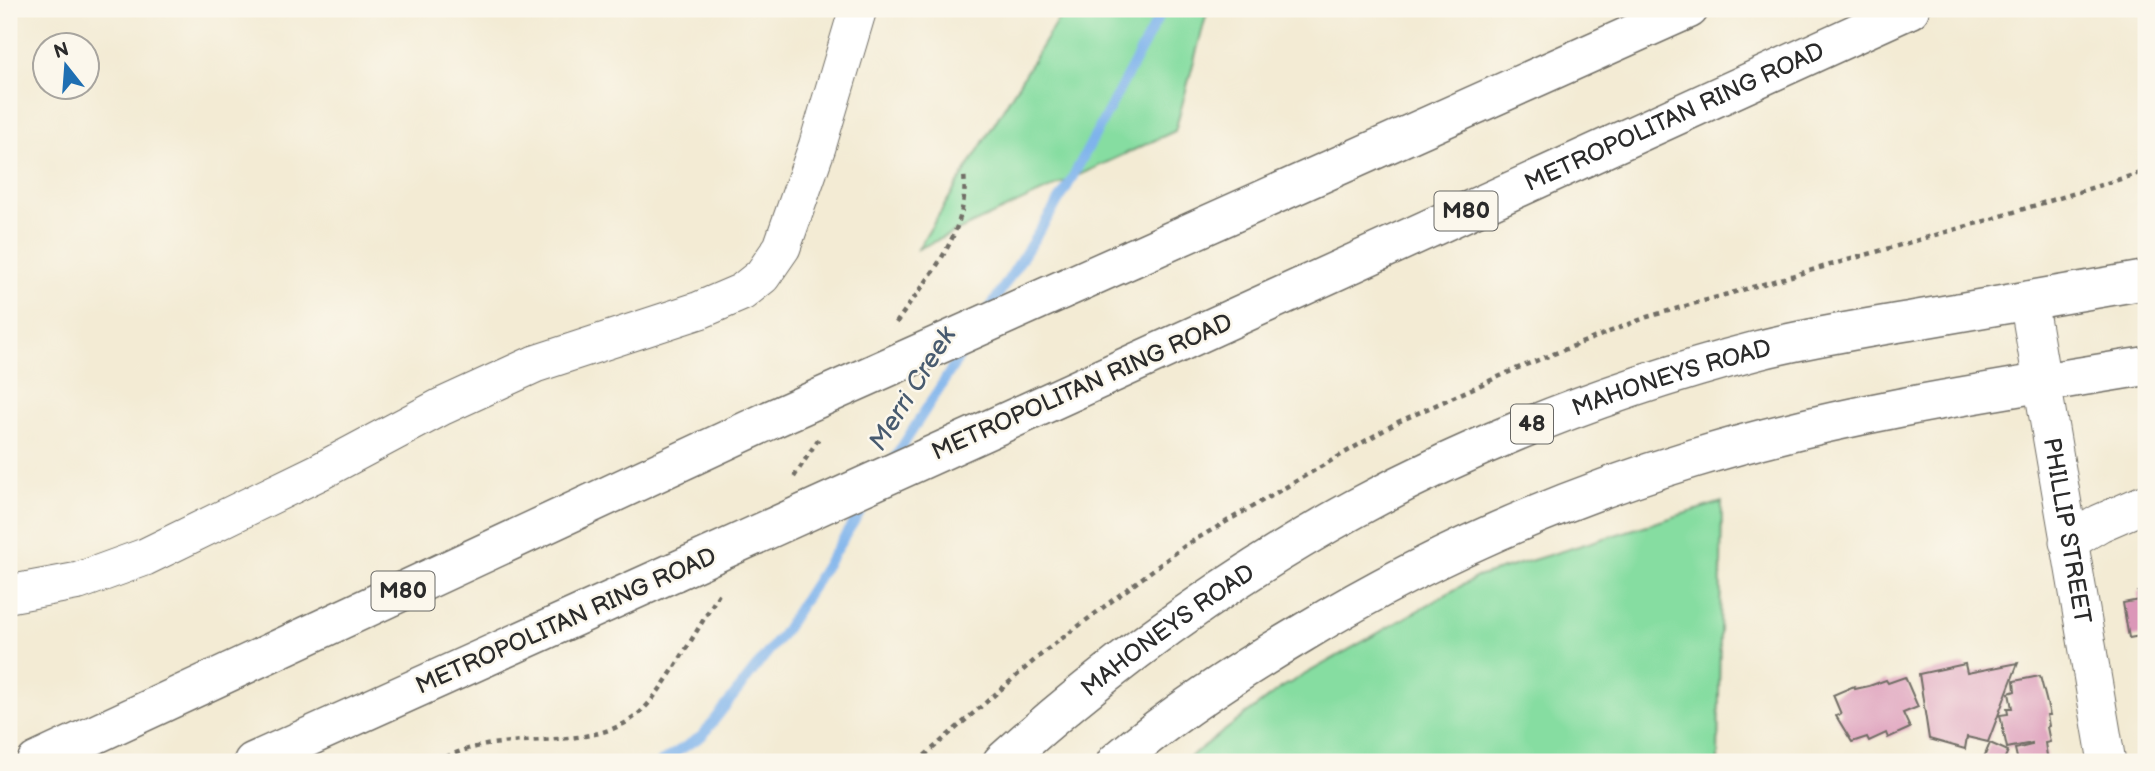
<svg xmlns="http://www.w3.org/2000/svg" width="2155" height="771" font-family="'Balsamiq Sans',sans-serif">
	<rect width="100%" height="100%" fill="#fbf7ec"/>
	<filter id="ink" filterUnits="userSpaceOnUse"><feTurbulence type="fractalNoise" baseFrequency=".0143" numOctaves="2"/><feDisplacementMap in="SourceGraphic" scale="14" xChannelSelector="R" yChannelSelector="G"/><feConvolveMatrix kernelMatrix="1 2 1 2 8 2 1 2 1" color-interpolation-filters="sRGB"/></filter>
	<filter id="wash" filterUnits="userSpaceOnUse"><feTurbulence type="fractalNoise" baseFrequency=".00686" numOctaves="4" result="noise"/><feDisplacementMap in="SourceGraphic" scale="28" xChannelSelector="R" yChannelSelector="G"/><feGaussianBlur stdDeviation="1.57" result="paint"/><feColorMatrix in="noise" values="0 0 0 0 0 0 0 0 0 0 0 0 0 0 0 0 0 1.4 0 .05"/><feComposite in="paint" operator="in"/></filter>
	<g filter="url(#wash)">
		<rect width="100%" height="100%" fill="#f3ebd4"/>
		<g fill="#86dda1" stroke="#588466" stroke-width="2">
			<polygon points="1060,9 1208,9 1175,131 918,249 1060,16"/>
			<polygon points="1722,502 1718,762 1183,762 1281,688 1477,577"/>
		</g>
		<g fill="none" stroke-linecap="round" stroke-linejoin="round">
			<g stroke="#7eb3ec" stroke-width="10">
				<polyline points="990,308 1065,191 1163,9"/>
				<polyline points="894,459 965,348"/>
				<polyline points="661,762 702,736 783,633 869,498"/>
			</g>
		</g>
		<g id="blocks">
			<g fill="#db97b8">
				<polygon points="2146,590 2146,635 2129,638 2123,603 2139,600 2138,592"/>
				<polygon points="2018,663 1988,742 1967,737 1965,749 1929,739 1919,674 1965,664 1967,673"/>
				<polygon points="2040,676 2050,715 2047,715 2049,726 2047,727 2050,742 2045,743 2048,762 2018,762 2015,749 2032,745 2032,743 2007,748 2000,715 2008,714 2007,708 2012,708 2009,693 2015,691 2014,681"/>
				<polygon points="1905,677 1918,707 1903,713 1910,728 1888,738 1886,733 1869,741 1867,737 1852,742 1836,716 1841,714 1833,695 1854,686 1855,689 1869,686 1886,680 1888,683"/>
				<polygon points="1990,743 2008,751 2003,762 1982,762"/>
			</g>
		</g>
	</g>
	<g filter="url(#ink)">
		<use href="#blocks" fill-opacity="0" stroke="#716e66" stroke-width="2"/>
		<g fill="none" stroke-linecap="round" stroke-linejoin="round">
			<defs>
				<g id="minor">
					<path id="s1" d="M2028 300 2107 762"/>
					<polyline points="2068,542 2100,523 2146,503"/>
					<polyline points="9,594 79,581 145,557 319,472 441,407 535,364 700,310 742,292 762,276 782,247 817,147 858,9"/>
				</g>
				<g id="major">
					<path id="s2" d="M1002 762C1227 559 1465 427 1759 350 1810 337 1863 329 1915 320 1992 306 2069 293 2146 280"/>
					<path d="M1116 762C1173 713 1237 672 1301 634 1424 559 1557 500 1695 458 1840 413 1997 390 2146 366"/>
				</g>
				<g id="highway">
					<polyline points="1133,258 1689,9"/>
					<path id="s3" d="M1023 414 1910 9"/>
					<polyline points="36,762 770,420"/>
					<polyline points="253,762 674,572"/>
				</g>
			</defs>
			<use href="#minor" stroke="#716e66" stroke-width="39"/>
			<use href="#major" stroke="#716e66" stroke-width="41"/>
			<use href="#highway" stroke="#716e66" stroke-width="41"/>
			<g stroke="#716e66" stroke-width="4.5" stroke-dasharray="5 5" stroke-linecap="butt">
				<path d="M896 323C928 277 970 233 964 174"/>
				<polyline points="794,477 819,438"/>
				<path d="M437 762C499 725 586 756 637 715 664 693 700 623 721 591"/>
				<polyline points="917,762 1044,652 1186,545 1398,422 1518,368 1647,317 1985,221 2146,171"/>
			</g>
			<use href="#minor" stroke="#fff" stroke-width="37"/>
			<use href="#major" stroke="#fff" stroke-width="38"/>
			<use href="#highway" stroke="#fff" stroke-width="38"/>
			<defs>
				<g id="highway-bridge">
					<polyline points="770,420 1133,258"/>
					<polyline points="674,572 1023,414"/>
				</g>
			</defs>
			<use href="#highway-bridge" stroke="#716e66" stroke-width="41" stroke-linecap="butt"/>
			<use href="#highway-bridge" stroke="#fff" stroke-width="38"/>
		</g>
	</g>
	<g text-anchor="middle" dominant-baseline="central" stroke-width="5" stroke-linejoin="round" paint-order="stroke">
		<g fill="#fbf7ec" stroke="#696865" stroke-width="2">
			<rect x="1434.5" y="191.5" width="63" height="39" rx="5"/>
			<rect x="1511" y="404.5" width="42" height="39" rx="5"/>
			<rect x="371.5" y="571.5" width="63" height="39" rx="5"/>
		</g>
		<g font-size="23" font-weight="bold" fill="#2b2b2b">
			<text x="1466" y="211">M80</text>
			<text x="1532" y="424">48</text>
			<text x="403" y="591">M80</text>
		</g>
		<g font-size="24" fill="#2b2b2b" stroke="#fbf7ec">
			<text stroke="none"><textPath href="#s3" startOffset="716">METROPOLITAN RING ROAD</textPath></text>
			<text stroke="none"><textPath href="#s2" startOffset="779">MAHONEYS ROAD</textPath></text>
			<text transform="translate(1082 387) rotate(-24)">METROPOLITAN RING ROAD</text>
			<text stroke="none"><textPath href="#s1" startOffset="234">PHILLIP STREET</textPath></text>
			<text transform="translate(566 621) rotate(-24)">METROPOLITAN RING ROAD</text>
			<text stroke="none"><textPath href="#s2" startOffset="212">MAHONEYS ROAD</textPath></text>
		</g>
		<g font-size="26" font-style="italic" fill="#485b6f" stroke="#fbf7ec">
			<text transform="translate(913 389) rotate(-58)">Merri Creek</text>
		</g>
	</g>
	<rect width="2155" height="771" fill="none" stroke="#fbf7ec" stroke-width="35"/>
	<g transform="translate(66 66) rotate(343)"><circle r="33" fill="#fbf7ec" stroke="#a8a59f" stroke-width="2"/>
	<path d="M0-5L12 26L0 18L-12 26Z" fill="#1f6fb2"/>
	<text y="-10" font-size="19" font-weight="bold" text-anchor="middle" fill="#2b2b2b">N</text>
	</g>
</svg>
